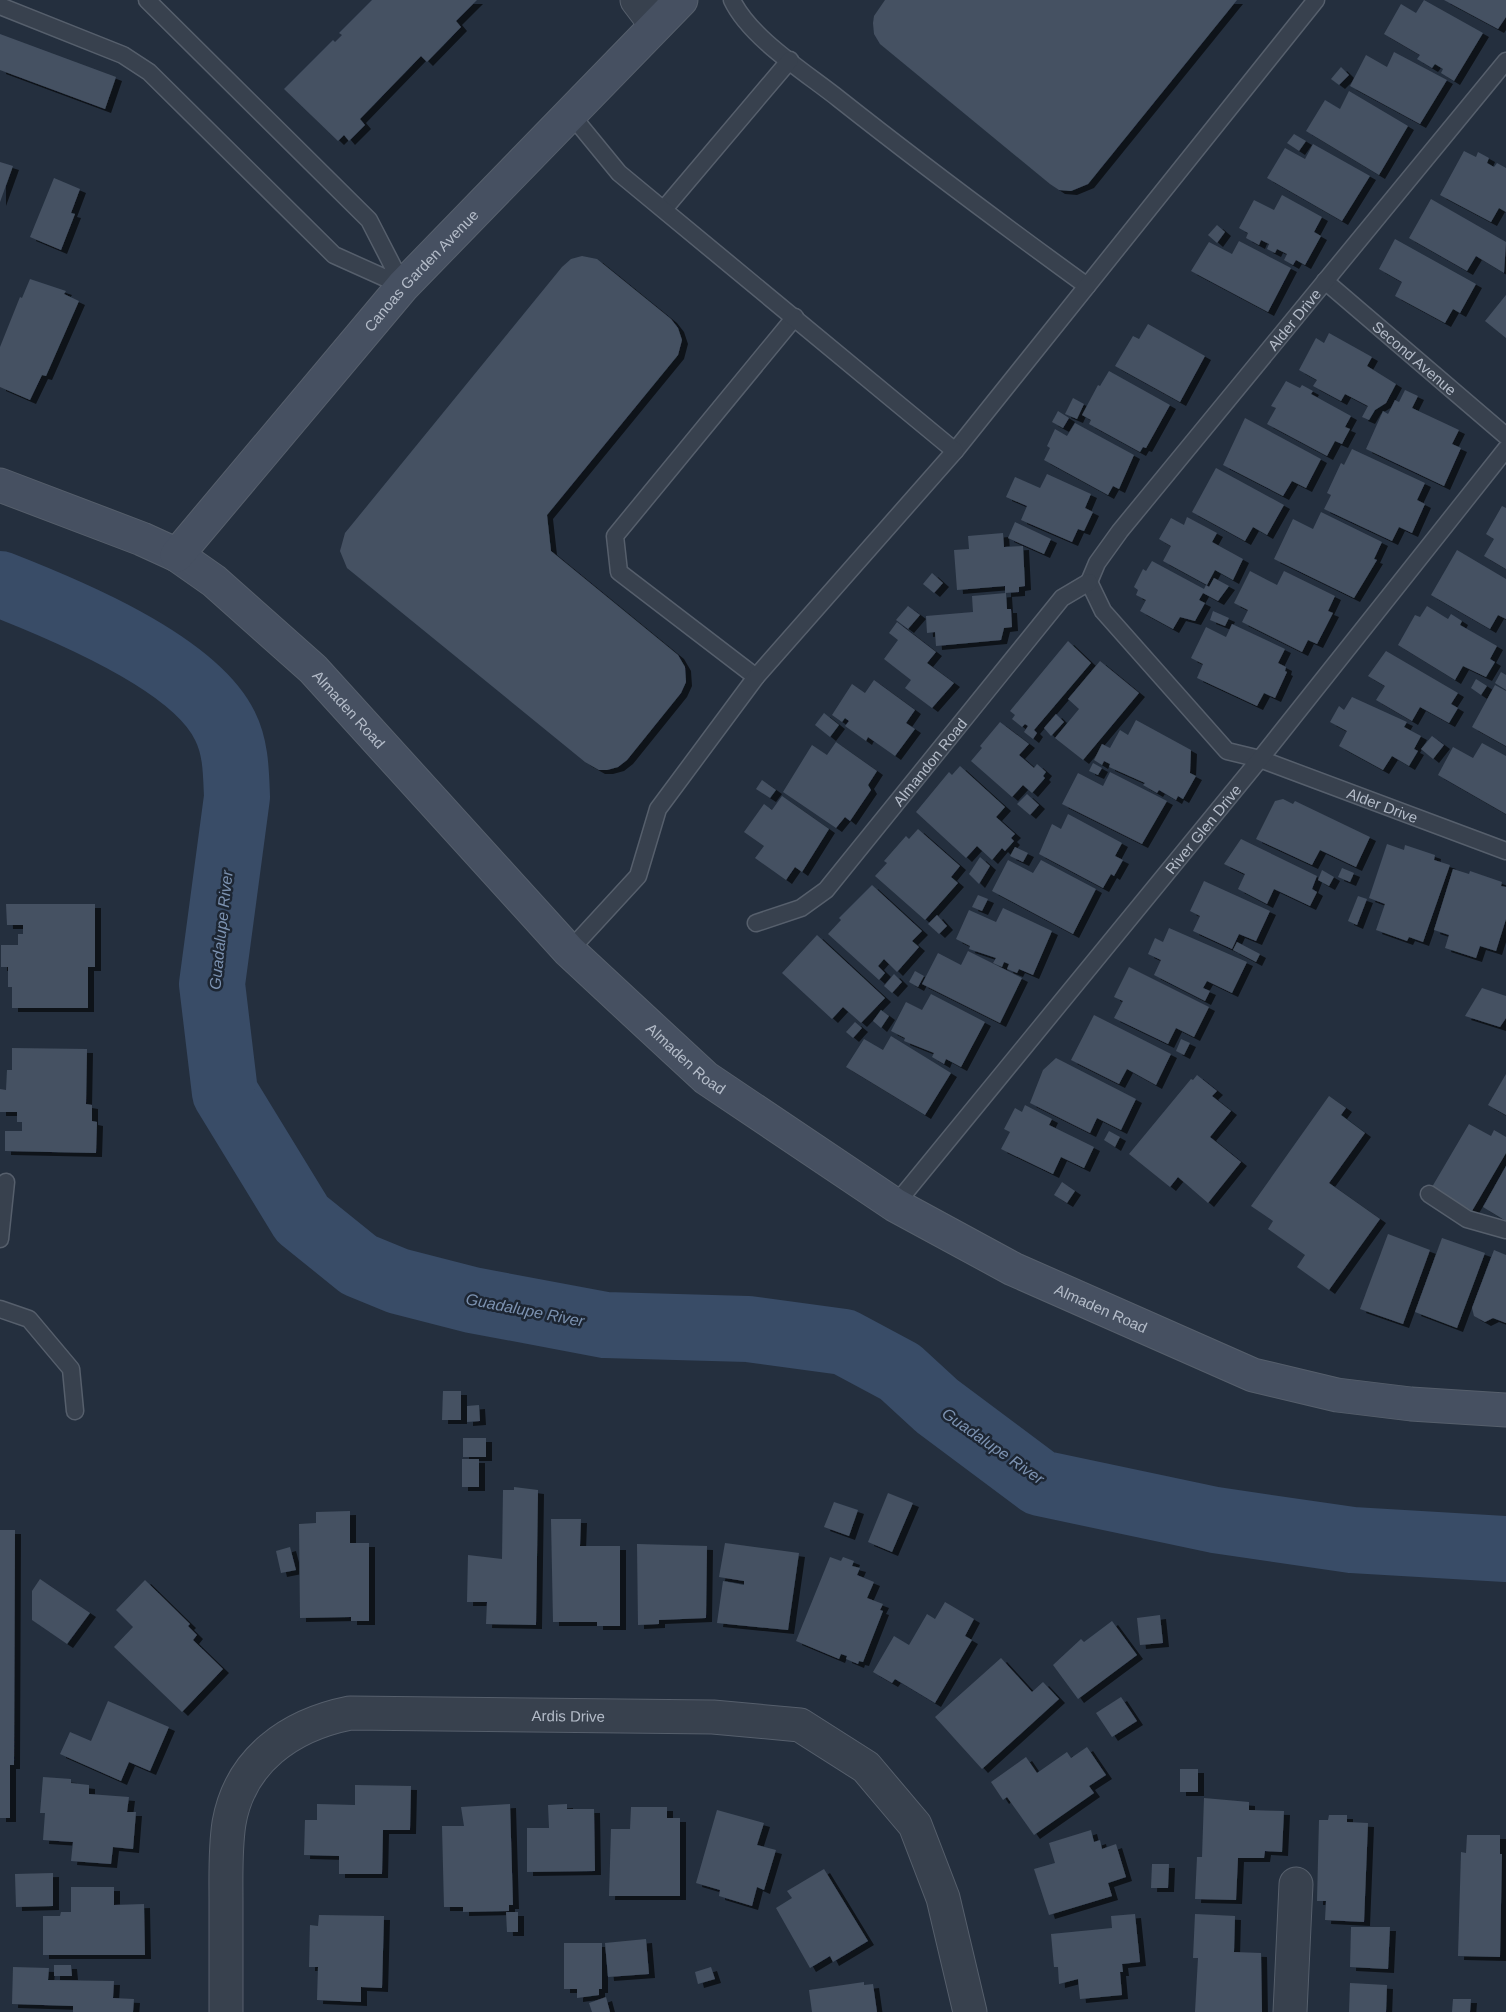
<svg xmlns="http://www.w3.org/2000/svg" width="1506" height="2012" font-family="Helvetica,sans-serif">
	<defs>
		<filter id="shadow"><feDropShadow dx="6" dy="4" stdDeviation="0" flood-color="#0009"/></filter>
	</defs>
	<rect width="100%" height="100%" fill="#242f3e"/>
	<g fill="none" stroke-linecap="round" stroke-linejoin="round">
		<path stroke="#394c67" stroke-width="66" d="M0 584C64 609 194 662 225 726 236 748 236 772 237 797L212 984 225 1093 302 1219 359 1265 398 1281 472 1300 605 1325 748 1329 844 1342 900 1372 937 1406 1040 1483 1215 1520 1352 1540 1506 1549"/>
	</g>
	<g fill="#455162" filter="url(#shadow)">
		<polygon points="372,0 477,0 456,21 461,27 427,62 421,56 360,119 365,125 349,141 344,135 338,141 284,89 333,40 335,42 342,35 339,33"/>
		<polygon points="885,0 1237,0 1088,184 1071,191 1059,190 1050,184 880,44 874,34 873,23 874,16"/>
		<polygon points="1424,0 1483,33 1454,81 1441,73 1443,69 1435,64 1432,68 1417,59 1420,55 1384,34 1401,4 1416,13"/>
		<polygon points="1444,0 1506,0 1506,17 1498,29"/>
		<polygon points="0,34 116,77 105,109 0,70"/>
		<polygon points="1394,52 1447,80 1420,124 1350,86 1366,55 1387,67"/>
		<polygon points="1341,67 1349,75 1339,85 1331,79"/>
		<polygon points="1349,91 1408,126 1379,175 1306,131 1325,100 1340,109"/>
		<polygon points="1294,134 1306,141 1299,151 1287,143"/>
		<polygon points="1313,144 1370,176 1342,221 1267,178 1285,148 1305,159"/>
		<polygon points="1464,151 1476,157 1478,152 1489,158 1487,163 1494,167 1497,163 1506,168 1506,212 1499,208 1491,222 1440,195"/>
		<polygon points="0,162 13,166 0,202"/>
		<polygon points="54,178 80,189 71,213 75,214 61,250 30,237"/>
		<polygon points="1282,195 1322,217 1314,232 1321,236 1305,265 1296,260 1293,265 1284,260 1287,254 1277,249 1275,253 1267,249 1269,244 1261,240 1259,245 1246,238 1248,233 1239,228 1254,200 1274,210"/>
		<polygon points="1431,199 1506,242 1504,273 1476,256 1467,271 1409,238"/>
		<polygon points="1217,225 1225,232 1217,243 1208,235"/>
		<polygon points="1395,239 1476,284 1460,313 1453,309 1445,323 1395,296 1402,282 1379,269"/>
		<polygon points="1239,241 1291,268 1268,312 1191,271 1209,242 1232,254"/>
		<polygon points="582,256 597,259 671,319 678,328 682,340 678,355 547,515 551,551 678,655 685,667 686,682 681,693 627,760 618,767 607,770 599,770 585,762 347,568 340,551 345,533 562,267 571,259"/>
		<polygon points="30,279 66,291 64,294 79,301 46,376 42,375 30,400 0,387 0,347 20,297 22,298"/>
		<polygon points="1506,295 1506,338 1485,321"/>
		<polygon points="1148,324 1205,356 1180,402 1115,366 1133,336 1139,339"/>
		<polygon points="1329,333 1372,357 1367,366 1396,384 1386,403 1375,410 1369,420 1362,417 1368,406 1345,394 1341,401 1313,386 1317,380 1299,370 1316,338 1324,343"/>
		<polygon points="1109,371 1170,405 1146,448 1143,447 1140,452 1089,424 1091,420 1082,415 1098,385 1100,386"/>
		<polygon points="1286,381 1300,388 1302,385 1313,391 1311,394 1351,416 1345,427 1350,429 1342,444 1335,441 1327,456 1267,424 1276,408 1271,406"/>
		<polygon points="1405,390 1418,396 1412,408 1459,430 1452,444 1461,448 1444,486 1366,449 1383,411 1388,414 1395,400 1399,402"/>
		<polygon points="1073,398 1084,404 1077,419 1065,414"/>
		<polygon points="1058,411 1069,418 1063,428 1052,422"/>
		<polygon points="1245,418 1321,459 1306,488 1292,481 1283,496 1223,465"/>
		<polygon points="1075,423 1134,455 1119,489 1113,486 1108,495 1044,460 1050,448 1047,446 1055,429 1067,436"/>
		<polygon points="1352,449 1425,483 1417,500 1425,504 1412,533 1399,527 1392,541 1324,509 1331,495 1327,493 1341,463 1344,465"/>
		<polygon points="1216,468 1284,505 1267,535 1253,527 1245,541 1192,512"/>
		<polygon points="1047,474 1091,494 1085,508 1093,512 1084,531 1078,529 1072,542 1021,520 1027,506 1006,497 1015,477 1040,488"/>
		<polygon points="1502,506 1506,508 1506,569 1484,556 1494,539 1486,534"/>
		<polygon points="1321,512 1382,542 1374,559 1377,560 1354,598 1274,559 1293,519 1313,529"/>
		<polygon points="1187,517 1217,533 1212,542 1243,559 1233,580 1215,570 1207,585 1163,561 1171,546 1159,539 1171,518 1184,525"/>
		<polygon points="1015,522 1051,539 1044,554 1008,538"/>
		<polygon points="1003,533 1004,547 1023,546 1025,586 1019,587 1019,592 1005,593 1005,586 957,590 954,550 969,549 968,536"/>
		<polygon points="1457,550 1506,579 1506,619 1498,615 1490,629 1431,595"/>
		<polygon points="1152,561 1204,589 1206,585 1209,587 1214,578 1229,586 1218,601 1203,593 1199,600 1205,603 1195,621 1180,617 1173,629 1140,611 1146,600 1136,595 1138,590 1134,587 1143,569 1146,571"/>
		<polygon points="1250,571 1277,585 1284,571 1335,596 1328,611 1333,613 1317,644 1308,640 1302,652 1242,622 1248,610 1234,603"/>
		<polygon points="932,573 943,583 934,593 923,584"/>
		<polygon points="1006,593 1007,609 1011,609 1012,627 1004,628 1001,640 936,646 935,632 927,633 926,616 973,612 972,596"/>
		<polygon points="908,606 920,615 908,629 896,620"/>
		<polygon points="1427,606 1448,619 1451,614 1462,621 1460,625 1497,646 1490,659 1495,662 1486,677 1463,666 1455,680 1398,645 1415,615 1420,617"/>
		<polygon points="1213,611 1229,618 1225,626 1210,620"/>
		<polygon points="897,622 936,652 927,663 954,683 932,708 905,688 911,680 884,659 898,640 889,633"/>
		<polygon points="1232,624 1285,649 1278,663 1286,667 1285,671 1287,672 1275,698 1264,693 1257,706 1197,678 1203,664 1191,658 1206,627 1226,637"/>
		<polygon points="1068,641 1091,663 1034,730 1037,733 1033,739 1024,732 1028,726 1025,724 1022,727 1012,719 1015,715 1010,711"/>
		<polygon points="1386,651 1458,693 1451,704 1458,708 1449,723 1420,707 1412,721 1376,700 1385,686 1368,676"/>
		<polygon points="1100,661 1139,693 1083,760 1055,738 1079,709 1068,699"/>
		<polygon points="1501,672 1506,675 1506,690 1495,683"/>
		<polygon points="1476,679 1487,686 1481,695 1471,688"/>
		<polygon points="874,680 915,710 906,723 915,729 895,756 868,737 866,741 845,726 849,721 845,718 842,722 832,715 852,684 865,693"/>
		<polygon points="1495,685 1506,691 1506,746 1472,727"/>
		<polygon points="1352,697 1407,722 1404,727 1421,736 1414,749 1418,751 1409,766 1392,756 1383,770 1339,746 1347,731 1330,722 1339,706 1344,710"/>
		<polygon points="824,713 839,725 830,737 815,725"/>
		<polygon points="1056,714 1064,722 1051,736 1044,728"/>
		<polygon points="1136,720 1191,750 1190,773 1196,776 1183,799 1178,796 1176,800 1159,790 1157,793 1143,785 1145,783 1109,767 1110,764 1104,761 1102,765 1094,760 1102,744 1110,748 1120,730 1128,735"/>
		<polygon points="1000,722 1029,744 1019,755 1034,768 1037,764 1046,772 1043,776 1045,778 1032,793 1023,785 1012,797 971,761 982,748 980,746"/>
		<polygon points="1432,736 1444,745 1433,759 1421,749"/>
		<polygon points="836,742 877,771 868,785 871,790 850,821 845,817 836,828 783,792 812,745 827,755"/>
		<polygon points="1482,743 1506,756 1506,814 1438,775 1453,747 1473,758"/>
		<polygon points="1093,763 1102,768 1098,775 1089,771"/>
		<polygon points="960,766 1005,807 996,817 1015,834 1011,838 1014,841 1005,851 1002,848 992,860 977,846 966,858 916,812 949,772 952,775"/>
		<polygon points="1110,772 1167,801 1142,844 1062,804 1078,773 1103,786"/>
		<polygon points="762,780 776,790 770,798 756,789"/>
		<polygon points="1027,794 1039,805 1030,815 1017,804"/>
		<polygon points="782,796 829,829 802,872 795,867 786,880 755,858 764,846 744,832 764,804 772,810"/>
		<polygon points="1283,799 1293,804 1295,801 1370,837 1356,867 1320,850 1312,865 1256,839 1275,801"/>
		<polygon points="1068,814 1122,843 1115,856 1123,860 1114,876 1111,874 1103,888 1039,854 1052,824 1061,829"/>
		<polygon points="918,829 960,866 951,877 958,883 925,920 875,876 887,863 884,861 906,836 909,839"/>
		<polygon points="1241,839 1317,876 1312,889 1317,892 1310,906 1274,889 1267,904 1238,889 1245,874 1224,864"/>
		<polygon points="1387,844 1404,850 1405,845 1435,855 1434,860 1450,865 1423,942 1409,937 1407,941 1376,930 1385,904 1369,898"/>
		<polygon points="1015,847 1028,853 1023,862 1010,856"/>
		<polygon points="980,857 990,866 979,884 969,874"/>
		<polygon points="1008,860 1033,873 1041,860 1096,889 1073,934 992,891"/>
		<polygon points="1342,868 1354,873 1350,882 1338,877"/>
		<polygon points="1453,869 1469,874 1470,871 1502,882 1501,886 1506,887 1506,919 1496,951 1480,946 1476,958 1445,948 1449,935 1434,930"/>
		<polygon points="1322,870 1334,877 1329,886 1318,880"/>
		<polygon points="1204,881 1270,911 1256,941 1239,934 1232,949 1193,931 1200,916 1190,911"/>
		<polygon points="872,885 922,931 912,941 919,947 897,972 884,959 878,966 885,973 879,980 828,934 841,920 839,918"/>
		<polygon points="978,895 988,899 982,911 972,907"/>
		<polygon points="1358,896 1367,899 1357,925 1348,921"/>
		<polygon points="6,904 95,904 95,967 88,967 88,1008 12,1008 12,987 8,987 8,967 1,967 1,945 18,945 18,934 23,934 23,925 7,925"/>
		<polygon points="1003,908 1052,931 1033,975 1019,969 1017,973 1007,969 1009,964 1004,962 1002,967 993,963 996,958 969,949 970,946 956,939 969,910 996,922"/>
		<polygon points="937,915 947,926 939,934 928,924"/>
		<polygon points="1169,928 1247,962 1232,993 1207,981 1203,988 1210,991 1205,1001 1154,975 1161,960 1148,954 1155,938 1163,942"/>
		<polygon points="817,935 885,998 861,1023 843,1007 832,1019 782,973"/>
		<polygon points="1237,942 1260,954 1256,962 1233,950"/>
		<polygon points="968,951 1022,978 1000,1023 922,984 938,953 961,965"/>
		<polygon points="1129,967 1209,1007 1194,1037 1176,1028 1168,1044 1114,1018 1123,1001 1114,997"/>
		<polygon points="915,971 924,976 918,987 909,982"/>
		<polygon points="894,974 902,982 892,993 884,986"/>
		<polygon points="1482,988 1506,996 1506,1018 1500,1027 1465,1016"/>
		<polygon points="931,994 985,1022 961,1067 946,1059 944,1064 932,1057 934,1053 904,1041 905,1038 891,1031 906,1002 922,1010"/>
		<polygon points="881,1010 889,1016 881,1028 873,1021"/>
		<polygon points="1094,1015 1171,1054 1156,1085 1127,1069 1119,1084 1071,1060"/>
		<polygon points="855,1022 862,1028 853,1038 846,1032"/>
		<polygon points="891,1036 951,1073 925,1115 846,1067 864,1039 883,1050"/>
		<polygon points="1181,1039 1190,1043 1184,1055 1176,1051"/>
		<polygon points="12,1048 87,1049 86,1104 92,1105 92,1121 97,1122 96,1153 5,1151 5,1131 22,1131 22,1122 17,1122 17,1112 0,1112 0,1089 6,1090 7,1070 12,1070"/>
		<polygon points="1056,1058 1136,1099 1121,1130 1097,1118 1090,1133 1030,1103 1043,1070"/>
		<polygon points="1506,1074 1506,1115 1488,1105"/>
		<polygon points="1197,1075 1217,1091 1212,1096 1231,1111 1210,1137 1241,1162 1208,1203 1178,1177 1170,1187 1129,1154 1191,1079 1193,1080"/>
		<polygon points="1329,1096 1346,1108 1341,1115 1365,1133 1329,1183 1380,1219 1329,1290 1297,1267 1305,1255 1268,1229 1273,1221 1251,1206"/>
		<polygon points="1025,1105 1052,1119 1049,1125 1094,1147 1084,1168 1061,1157 1053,1174 1001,1149 1010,1132 1004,1129 1015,1108 1022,1112"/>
		<polygon points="1469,1124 1491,1136 1494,1130 1506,1137 1506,1153 1472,1211 1432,1187"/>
		<polygon points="1109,1131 1120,1137 1115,1147 1104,1140"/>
		<polygon points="1506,1166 1506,1221 1483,1207"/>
		<polygon points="1062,1182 1075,1191 1067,1203 1054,1195"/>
		<polygon points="1388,1234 1430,1250 1403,1324 1360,1309"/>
		<polygon points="1442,1238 1485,1253 1457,1328 1415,1312"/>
		<polygon points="1494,1250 1506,1255 1506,1323 1493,1318 1485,1322 1474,1316 1472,1308"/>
		<polygon points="443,1391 461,1391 461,1420 442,1420"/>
		<polygon points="479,1405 480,1421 467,1422 467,1406"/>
		<rect x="463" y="1438" width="23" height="19"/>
		<rect x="462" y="1459" width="17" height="28"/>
		<polygon points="514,1487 538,1490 536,1625 486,1624 487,1602 467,1602 468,1555 502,1559 503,1490 514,1490"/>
		<polygon points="888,1493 913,1503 892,1552 868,1542"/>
		<polygon points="834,1502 858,1510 849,1536 824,1527"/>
		<polygon points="350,1511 350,1543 369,1543 369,1621 351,1621 351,1617 300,1618 299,1524 316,1523 316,1512"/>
		<polygon points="551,1519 581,1519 580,1546 620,1546 620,1626 597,1626 597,1622 553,1622"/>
		<polygon points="0,1530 15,1530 14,1765 10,1765 10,1818 0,1818"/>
		<polygon points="725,1543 799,1553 788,1630 717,1623 723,1581 744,1585 744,1581 719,1577"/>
		<polygon points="637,1544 707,1546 706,1618 659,1620 659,1624 638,1625"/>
		<polygon points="290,1547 296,1570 281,1573 276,1551"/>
		<polygon points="830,1557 841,1561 843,1557 854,1561 852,1566 860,1568 857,1575 874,1582 867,1598 883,1604 880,1610 883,1611 863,1662 859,1661 858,1664 846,1659 847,1656 841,1654 839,1659 796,1641"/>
		<polygon points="40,1579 90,1613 67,1644 32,1620 32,1591"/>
		<polygon points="145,1580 190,1624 188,1626 197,1635 193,1640 223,1669 182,1712 114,1647 133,1627 116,1610"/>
		<polygon points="945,1602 974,1619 965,1636 972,1640 935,1703 895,1679 892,1683 873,1672 894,1636 909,1645 927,1614 935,1619"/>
		<polygon points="1160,1615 1163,1643 1140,1645 1137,1618"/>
		<polygon points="1112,1621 1137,1655 1078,1699 1053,1665 1081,1639 1084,1642"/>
		<polygon points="1001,1658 1032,1692 1043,1682 1059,1699 982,1769 935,1717"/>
		<polygon points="1121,1697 1137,1721 1112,1737 1096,1713"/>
		<polygon points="108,1701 169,1727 150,1771 129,1762 121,1781 60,1754 70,1732 91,1741"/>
		<polygon points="1087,1747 1106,1775 1089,1786 1094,1793 1034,1835 1007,1797 1003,1800 991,1782 1026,1757 1037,1773 1067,1752 1071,1758"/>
		<rect x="1180" y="1769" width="18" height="23"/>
		<polygon points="43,1777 71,1779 71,1783 89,1785 89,1794 129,1797 127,1812 136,1812 133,1849 113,1847 111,1864 71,1861 73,1842 43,1840 45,1813 40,1813"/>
		<polygon points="355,1785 411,1786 410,1830 383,1830 382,1874 339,1874 339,1856 304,1855 305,1820 317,1820 317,1804 355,1805"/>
		<polygon points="1204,1798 1249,1802 1249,1810 1284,1811 1282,1852 1265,1851 1264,1858 1238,1858 1236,1900 1195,1899 1197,1857 1202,1857"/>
		<polygon points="510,1804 513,1905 509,1905 509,1911 463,1912 463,1907 444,1907 442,1826 464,1826 461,1807"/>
		<polygon points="567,1804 567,1809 594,1809 595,1871 527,1872 527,1828 549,1828 548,1805"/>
		<polygon points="631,1807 667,1807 667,1818 680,1818 680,1896 609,1896 611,1829 630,1829"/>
		<polygon points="717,1810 764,1823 757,1845 776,1850 764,1890 757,1887 752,1906 719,1896 720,1890 696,1883"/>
		<polygon points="1329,1815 1347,1815 1347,1822 1368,1823 1364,1922 1325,1920 1326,1901 1317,1901 1319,1820 1328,1820"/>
		<polygon points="1091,1830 1094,1842 1100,1840 1102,1849 1116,1844 1126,1877 1108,1883 1112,1896 1049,1915 1034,1869 1055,1863 1049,1843"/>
		<polygon points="1467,1835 1500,1835 1500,1854 1502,1854 1500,1957 1458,1956 1461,1852 1466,1853"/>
		<polygon points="1152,1864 1169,1864 1168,1888 1151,1888"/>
		<polygon points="824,1869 868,1941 833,1962 830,1956 810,1968 776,1908 792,1898 787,1891"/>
		<polygon points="53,1873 53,1906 16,1907 15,1874"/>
		<polygon points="71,1887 114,1887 114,1905 144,1904 145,1955 43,1955 43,1916 60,1916 61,1912 71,1912"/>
		<polygon points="506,1912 518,1912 518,1932 507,1932"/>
		<polygon points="1135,1914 1140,1962 1122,1964 1123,1972 1120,1972 1122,1995 1080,1999 1078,1979 1059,1984 1058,1967 1054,1967 1051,1934 1112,1928 1111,1916"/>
		<polygon points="1195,1914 1235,1916 1234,1952 1261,1953 1262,2012 1195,2012 1198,1958 1193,1958"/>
		<polygon points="319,1915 384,1916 382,1988 361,1987 361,2002 317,2000 318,1967 309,1967 310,1925 318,1926"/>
		<polygon points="1351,1927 1390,1927 1388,1969 1350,1967"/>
		<polygon points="646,1939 649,1974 608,1977 605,1943"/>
		<polygon points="564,1943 602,1943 602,1989 599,1989 599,1995 577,1998 577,1989 564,1989"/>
		<polygon points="54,1965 71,1965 72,1976 54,1976"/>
		<polygon points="13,1967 49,1968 48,1980 114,1981 113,1998 134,1999 133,2012 73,2012 73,2006 12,2004"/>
		<polygon points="711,1967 715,1979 698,1984 695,1972"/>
		<polygon points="864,1982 864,1985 873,1984 877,2012 812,2012 809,1990"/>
		<polygon points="1350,1983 1387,1985 1386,2012 1349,2012"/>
		<polygon points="606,1997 610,2012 592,2012 589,2003"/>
		<polygon points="1453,1999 1471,1999 1470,2012 1452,2012"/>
	</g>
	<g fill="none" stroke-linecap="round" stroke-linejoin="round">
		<defs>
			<g id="lane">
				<path d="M732 0C750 38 805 72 839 99 920 163 1003 225 1087 286"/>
				<polyline points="0,6 123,55 149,72 334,255 403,286 369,220 147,0"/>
				<polyline points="664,209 790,60"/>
				<path id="s1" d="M1325 281 1506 436"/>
				<polyline points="955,451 1316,0"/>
				<path id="s2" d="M1089 582 1097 563 1120 531 1506 61"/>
				<path id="s3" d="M1089 582 1103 611 1227 751 1260 759 1506 851"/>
				<polyline points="756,677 619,572 615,536 795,317"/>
				<path id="s4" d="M756 923 801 908 826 890 1062 598 1089 582"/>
				<polyline points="569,951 638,876 658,809 756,677 955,451 619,173 569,112"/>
				<polyline points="1429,1194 1467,1219 1506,1230"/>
				<path id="s5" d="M895 1205 1260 759 1506 449"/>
				<polyline points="0,1239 6,1182"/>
				<polyline points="0,1309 29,1319 71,1369 75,1411"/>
			</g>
			<g id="street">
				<polyline points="637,0 656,25"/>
				<path id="s6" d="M226 2012C226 1975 226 1938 226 1901 226 1876 225 1849 229 1823 240 1760 290 1725 350 1713L713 1717 800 1725 866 1767 915 1825 943 1898 970 2012"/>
				<polyline points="1290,2012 1296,1884"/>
			</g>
			<g id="secondary">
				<path id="s7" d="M0 485 142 539 177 555 214 581 313 669 569 951 653 1029 706 1078 895 1205 1013 1269 1253 1375 1337 1395 1411 1404 1506 1410"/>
				<path id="s8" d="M177 555 403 286 681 0"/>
			</g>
		</defs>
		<use href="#lane" stroke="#565f6c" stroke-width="19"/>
		<use href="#street" stroke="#565f6c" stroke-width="35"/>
		<use href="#secondary" stroke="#565f6c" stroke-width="35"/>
		<use href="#lane" stroke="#38414e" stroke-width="16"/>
		<use href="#street" stroke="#38414e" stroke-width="33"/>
		<use href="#secondary" stroke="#465061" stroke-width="33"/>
	</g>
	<g text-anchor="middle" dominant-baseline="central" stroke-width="5" stroke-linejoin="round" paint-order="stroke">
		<g font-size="15" fill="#b4bcc9" stroke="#1d2633">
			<text stroke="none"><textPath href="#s8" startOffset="375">Canoas Garden Avenue</textPath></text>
			<text stroke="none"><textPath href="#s2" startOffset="334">Alder Drive</textPath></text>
			<text stroke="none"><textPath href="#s1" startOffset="118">Second Avenue</textPath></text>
			<text stroke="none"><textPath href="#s7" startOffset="422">Almaden Road</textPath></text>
			<text stroke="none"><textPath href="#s4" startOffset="243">Almandon Road</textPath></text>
			<text stroke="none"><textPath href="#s3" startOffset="384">Alder Drive</textPath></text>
			<text stroke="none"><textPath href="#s5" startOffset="486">River Glen Drive</textPath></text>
			<text stroke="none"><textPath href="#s7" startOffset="908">Almaden Road</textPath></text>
			<text stroke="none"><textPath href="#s7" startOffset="1394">Almaden Road</textPath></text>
			<text stroke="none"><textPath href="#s6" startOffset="582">Ardis Drive</textPath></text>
		</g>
		<g font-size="16" font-style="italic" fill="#7c92b1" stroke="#1d2633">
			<text transform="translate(221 930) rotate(-84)">Guadalupe River</text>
			<text transform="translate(525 1310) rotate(11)">Guadalupe River</text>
			<text transform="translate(993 1446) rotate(35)">Guadalupe River</text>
		</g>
	</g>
</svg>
